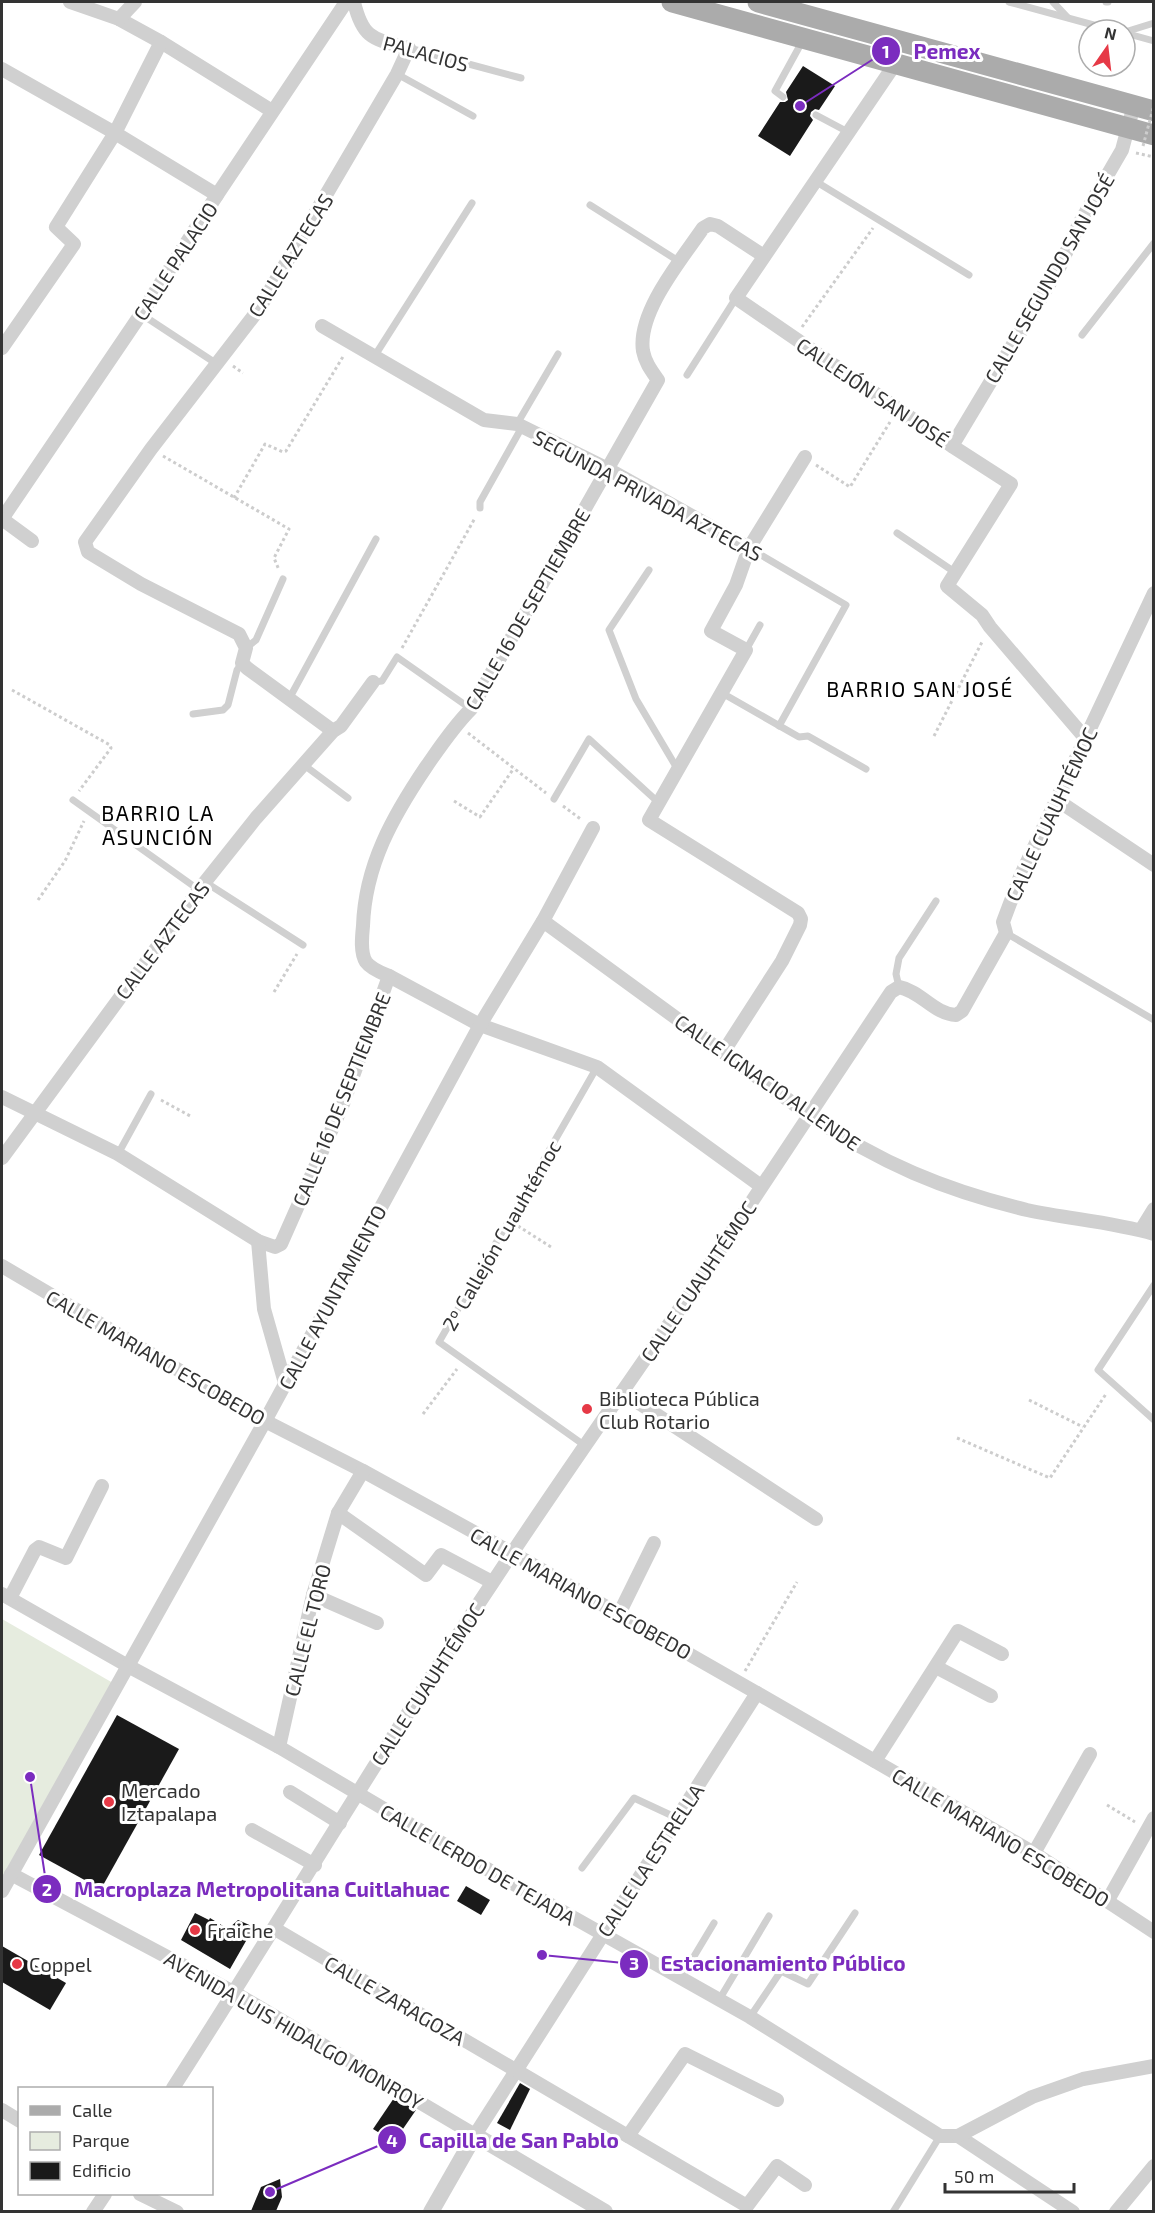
<svg xmlns="http://www.w3.org/2000/svg" width="1155" height="2213" font-family="'Exo 2',sans-serif">
	<rect width="100%" height="100%" fill="#fff"/>
	<polygon fill="#e6ecdf" points="2,1619 113,1683 2,1879"/>
	<g fill="#1a1a1a">
		<polygon points="803,66 835,86 819,110 815,109 811,112 810,116 813,120 790,156 758,136 780,102 785,102 788,100 786,92"/>
		<polygon points="117,1715 179,1749 101,1889 39,1855"/>
		<polygon points="466,1886 490,1900 481,1915 457,1901"/>
		<polygon points="195,1913 209,1920 210,1918 228,1929 238,1920 254,1927 230,1969 181,1940"/>
		<polygon points="2,1946 66,1983 50,2010 2,1982"/>
		<polygon points="520,2083 530,2089 510,2130 497,2123"/>
		<polygon points="394,2098 416,2110 394,2142 373,2129"/>
		<polygon points="280,2179 282,2197 276,2211 251,2211 261,2187"/>
	</g>
	<g fill="none" stroke-linecap="round" stroke-linejoin="round">
		<g stroke="#cdcdcd" stroke-width="3" stroke-dasharray="3 3" stroke-linecap="butt">
			<polyline points="1136,153 1154,157"/>
			<polyline points="802,327 873,228"/>
			<polyline points="233,366 243,373"/>
			<polyline points="163,456 289,529 274,558 279,570"/>
			<polyline points="816,465 850,487 890,422"/>
			<polyline points="234,498 265,444 283,452 286,451 344,355"/>
			<polyline points="402,648 475,518"/>
			<polyline points="12,690 110,745 111,748 79,791"/>
			<polyline points="468,733 546,793"/>
			<polyline points="934,736 982,642"/>
			<polyline points="454,801 480,817 514,768"/>
			<polyline points="563,806 582,820"/>
			<polyline points="38,900 65,861 84,821"/>
			<polyline points="274,992 297,954"/>
			<polyline points="161,1100 192,1117"/>
			<polyline points="518,1226 551,1247"/>
			<polyline points="1029,1400 1083,1427"/>
			<polyline points="423,1414 457,1369"/>
			<polyline points="957,1438 1050,1478 1106,1394"/>
			<polyline points="745,1671 797,1582"/>
			<polyline points="1107,1805 1135,1822"/>
		</g>
		<g stroke="#d0d0d0" stroke-width="7">
			<polyline points="1009,2 1112,30"/>
			<polyline points="1053,2 1067,17"/>
			<polyline points="1106,2 1108,2"/>
			<polyline points="1125,32 1154,23"/>
			<polyline points="1125,33 1154,41"/>
			<polyline points="409,48 521,78"/>
			<polyline points="397,74 473,116"/>
			<polyline points="783,97 775,91 803,40"/>
			<polyline points="816,115 848,132"/>
			<polyline points="815,181 969,275"/>
			<polyline points="590,205 680,262"/>
			<polyline points="141,314 217,364"/>
			<polyline points="1082,335 1154,243"/>
			<polyline points="374,357 472,203"/>
			<polyline points="687,375 736,298"/>
			<polyline points="517,424 558,354"/>
			<polyline points="480,508 480,502 522,427"/>
			<polyline points="897,533 956,573"/>
			<polyline points="749,548 846,605 779,726"/>
			<polyline points="649,570 609,630 636,699 678,770"/>
			<polyline points="246,648 256,640 283,579"/>
			<polyline points="746,650 760,625"/>
			<polyline points="373,682 382,681 397,657 471,709"/>
			<polyline points="722,693 799,737 808,736 866,769"/>
			<polyline points="289,699 376,539"/>
			<polyline points="193,714 223,710 228,705 237,670 242,663"/>
			<polyline points="304,765 348,798"/>
			<polyline points="554,799 589,739 659,803"/>
			<polyline points="73,800 199,890"/>
			<polyline points="205,882 303,945"/>
			<polyline points="1006,933 1154,1020"/>
			<polyline points="899,987 896,974 899,958 936,901"/>
			<polyline points="118,1154 151,1094"/>
			<polyline points="1154,1285 1098,1370 1154,1420"/>
			<polyline points="584,1445 439,1342 597,1067"/>
			<polyline points="582,1868 634,1798 677,1818"/>
			<polyline points="681,1978 714,1923"/>
			<polyline points="719,2000 769,1916"/>
			<polyline points="750,2017 781,1971 808,1984 855,1913"/>
			<polyline points="893,2212 940,2136"/>
		</g>
		<g stroke="#d0d0d0" stroke-width="14">
			<polyline points="70,2 119,19 161,42 272,111"/>
			<polyline points="119,19 135,2"/>
			<polyline points="895,64 736,298 952,446 1011,484 947,586 982,615 990,627 1086,739"/>
			<polyline points="2,69 115,133 217,195"/>
			<polyline points="322,326 484,420 517,424 608,469 749,548"/>
			<polyline points="2,348 74,244 56,227 115,133 161,42"/>
			<polyline points="952,446 1060,266 1079,224 1122,150 1134,105"/>
			<polyline points="2,519 141,314 217,195 346,2"/>
			<polyline points="2,519 32,541"/>
			<path d="M333 731 247 668 242 663 246 648 239 634 141 584 88 552 85 542 151 449 259 309 397 74 409 48C374 39 363 40 354 2"/>
			<polyline points="1057,800 1154,865"/>
			<path d="M543 921 809 1115C880 1163 944 1190 1027 1210 1069 1219 1112 1222 1154 1234"/>
			<polyline points="389,976 480,1025 597,1067 761,1186"/>
			<polyline points="724,1051 782,961 800,925 801,919 798,913 649,820 746,650 711,631 736,585 749,548 805,457"/>
			<path d="M2 1097 118 1154 258 1241 275 1247 281 1244 343 1104 389 976C382 973 371 969 366 962 360 953 362 936 363 926 365 865 393 816 426 767 440 747 453 727 471 709L658 380C651 370 645 362 643 351 637 312 682 259 703 228L710 224 718 226 764 256"/>
			<polyline points="2,1158 205,882 256,818 333,731 341,726 373,682"/>
			<polyline points="1141,1230 1154,1209"/>
			<polyline points="258,1241 264,1309 285,1383"/>
			<polyline points="2,1266 265,1421 363,1471 512,1553 757,1693 1034,1853 1154,1932"/>
			<polyline points="622,1392 816,1519"/>
			<polyline points="338,1513 426,1575 441,1555 492,1582"/>
			<polyline points="2,1594 128,1666 279,1747 457,1852 750,2017 940,2136 958,2136 1073,2212"/>
			<polyline points="313,1595 377,1623"/>
			<polyline points="10,1598 35,1550 39,1547 66,1558 102,1486"/>
			<polyline points="619,1614 654,1543"/>
			<polyline points="936,1667 991,1696"/>
			<polyline points="279,1747 313,1595 338,1513 363,1471"/>
			<polyline points="875,1761 958,1631 1002,1654"/>
			<polyline points="290,1792 340,1823"/>
			<polyline points="252,1830 315,1865"/>
			<polyline points="1034,1853 1090,1754"/>
			<polyline points="11,1874 235,1993 475,2135 757,1693"/>
			<polyline points="2,1891 265,1421 480,1025 543,921 593,828"/>
			<polyline points="1108,1900 1154,1818"/>
			<polyline points="275,1929 747,2206 777,2166 805,2185"/>
			<path d="M173 2088C281 1920 382 1748 493 1582 569 1466 650 1354 727 1239 782 1157 836 1074 891 992L899 987C921 991 934 1014 956 1015L962 1011 1006 933 1003 922 1020 877 1154 593"/>
			<polyline points="2,2110 20,2121"/>
			<polyline points="628,2136 685,2054 777,2100"/>
			<polyline points="958,2136 1032,2097 1083,2079 1154,2066"/>
			<polyline points="140,2194 177,2212"/>
			<polyline points="93,2212 105,2194"/>
			<polyline points="1116,2212 1154,2166"/>
		</g>
		<polyline stroke="#d0d0d0" stroke-width="16" points="431,2212 475,2135 605,2212"/>
		<g stroke="#ababab" stroke-width="21">
			<polyline points="672,2 1154,135"/>
			<polyline points="758,2 1154,111"/>
		</g>
		<polyline stroke="#cdcdcd" stroke-width="3" stroke-dasharray="3 3" stroke-linecap="butt" points="1143,146 1154,105"/>
	</g>
	<g fill="#e63946" stroke="#fff" stroke-width="2">
		<circle cx="587" cy="1409" r="6"/>
		<circle cx="109" cy="1802" r="6"/>
		<circle cx="195" cy="1930" r="6"/>
		<circle cx="17" cy="1964" r="6"/>
	</g>
	<g text-anchor="middle" dominant-baseline="central" stroke-width="6" stroke-linejoin="round" paint-order="stroke">
		<g font-size="20" fill="#333" stroke="#fff">
			<text transform="translate(426 53) rotate(15)">PALACIOS</text>
			<text transform="translate(290 255) rotate(-58)">CALLE AZTECAS</text>
			<text transform="translate(175 261) rotate(-57)">CALLE PALACIO</text>
			<text transform="translate(1049 278) rotate(-60)">CALLE SEGUNDO SAN JOSÉ</text>
			<text transform="translate(873 392) rotate(34)">CALLEJÓN SAN JOSÉ</text>
			<text transform="translate(648 495) rotate(28)">SEGUNDA PRIVADA AZTECAS</text>
			<text transform="translate(527 609) rotate(-60)">CALLE 16 DE SEPTIEMBRE</text>
			<text transform="translate(1051 814) rotate(-65)">CALLE CUAUHTÉMOC</text>
			<text transform="translate(162 940) rotate(-53)">CALLE AZTECAS</text>
			<text transform="translate(768 1082) rotate(35)">CALLE IGNACIO ALLENDE</text>
			<text transform="translate(341 1099) rotate(-68)">CALLE 16 DE SEPTIEMBRE</text>
			<text transform="translate(501 1235) rotate(-60)">2º Callejón Cuauhtémoc</text>
			<text transform="translate(698 1281) rotate(-56)">CALLE CUAUHTÉMOC</text>
			<text transform="translate(332 1297) rotate(-62)">CALLE AYUNTAMIENTO</text>
			<text transform="translate(156 1357) rotate(30)">CALLE MARIANO ESCOBEDO</text>
			<text transform="translate(581 1593) rotate(29)">CALLE MARIANO ESCOBEDO</text>
			<text transform="translate(307 1630) rotate(-76)">CALLE EL TORO</text>
			<text transform="translate(427 1684) rotate(-57)">CALLE CUAUHTÉMOC</text>
			<text transform="translate(1001 1837) rotate(31)">CALLE MARIANO ESCOBEDO</text>
			<text transform="translate(650 1860) rotate(-57)">CALLE LA ESTRELLA</text>
			<text transform="translate(478 1864) rotate(30)">CALLE LERDO DE TEJADA</text>
			<text transform="translate(395 2000) rotate(30)">CALLE ZARAGOZA</text>
			<text transform="translate(294 2030) rotate(30)">AVENIDA LUIS HIDALGO MONROY</text>
		</g>
		<g font-size="20" fill="#333" stroke="#fff" text-anchor="start">
			<text x="599" y="1398">Biblioteca Pública<tspan x="599" dy="23">Club Rotario</tspan></text>
			<text x="121" y="1790">Mercado<tspan x="121" dy="23">Iztapalapa</tspan></text>
			<text x="207" y="1930">Fraiche</text>
			<text x="29" y="1964">Coppel</text>
		</g>
		<g font-size="21" letter-spacing="1.5" fill="#000" stroke="#fff">
			<text x="920" y="688">BARRIO SAN JOSÉ</text>
			<text x="158" y="812">BARRIO LA<tspan x="158" dy="24">ASUNCIÓN</tspan></text>
		</g>
	</g>
	<path fill="none" stroke="#7b2cbf" stroke-width="2" d="M800 106L886 51M30 1777L47 1889M542 1955L634 1964M270 2192L392 2140"/>
	<g fill="#7b2cbf" stroke="#fff" stroke-width="2">
		<circle cx="800" cy="106" r="6"/>
		<circle cx="30" cy="1777" r="6"/>
		<circle cx="542" cy="1955" r="6"/>
		<circle cx="270" cy="2192" r="6"/>
		<circle cx="886" cy="51" r="15"/>
		<circle cx="47" cy="1889" r="15"/>
		<circle cx="634" cy="1964" r="15"/>
		<circle cx="392" cy="2140" r="15"/>
	</g>
	<g font-size="18" text-anchor="middle" font-weight="bold" fill="#fff">
		<text x="886" y="58">1</text>
		<text x="47" y="1896">2</text>
		<text x="634" y="1970">3</text>
		<text x="392" y="2147">4</text>
	</g>
	<g font-size="21" text-anchor="middle" font-weight="bold" fill="#7b2cbf" stroke="#fff" stroke-width="6" stroke-linejoin="round" paint-order="stroke">
		<text x="947" y="59">Pemex</text>
		<text x="262" y="1897">Macroplaza Metropolitana Cuitlahuac</text>
		<text x="783" y="1971">Estacionamiento Público</text>
		<text x="519" y="2148">Capilla de San Pablo</text>
	</g>
	<rect width="1155" height="2213" fill="none" stroke="#333333" stroke-width="6"/>
	<rect x="18" y="2087" width="195" height="108" fill="#ffffff" stroke="#adadad" stroke-width="1.5"/>
	<rect x="30" y="2106" width="30" height="9" fill="#ababab" stroke="#adadad" stroke-width="1.5"/>
	<text x="72" y="2117" font-size="18" fill="#333333">Calle</text>
	<rect x="30" y="2132" width="30" height="18" fill="#e6ecdf" stroke="#adadad" stroke-width="1.5"/>
	<text x="72" y="2147" font-size="18" fill="#333333">Parque</text>
	<rect x="30" y="2162" width="30" height="18" fill="#1a1a1a" stroke="#adadad" stroke-width="1.5"/>
	<text x="72" y="2177" font-size="18" fill="#333333">Edificio</text>
	<g transform="translate(1107 48) rotate(14)"><circle r="28" fill="#ffffff" stroke="#adadad" stroke-width="1.5"/>
	<path d="M0-4.5L10 22L0 15L-10 22Z" fill="#e63946"/>
	<text y="-9" font-size="16" font-weight="bold" text-anchor="middle" fill="#333333">N</text>
	</g>
	<path d="M945 2183v9h129v-9" fill="none" stroke="#333333" stroke-width="3"/>
	<text x="954" y="2183" font-size="18" fill="#333333" stroke="#ffffff" stroke-width="4.5" paint-order="stroke">50 m</text>
</svg>
